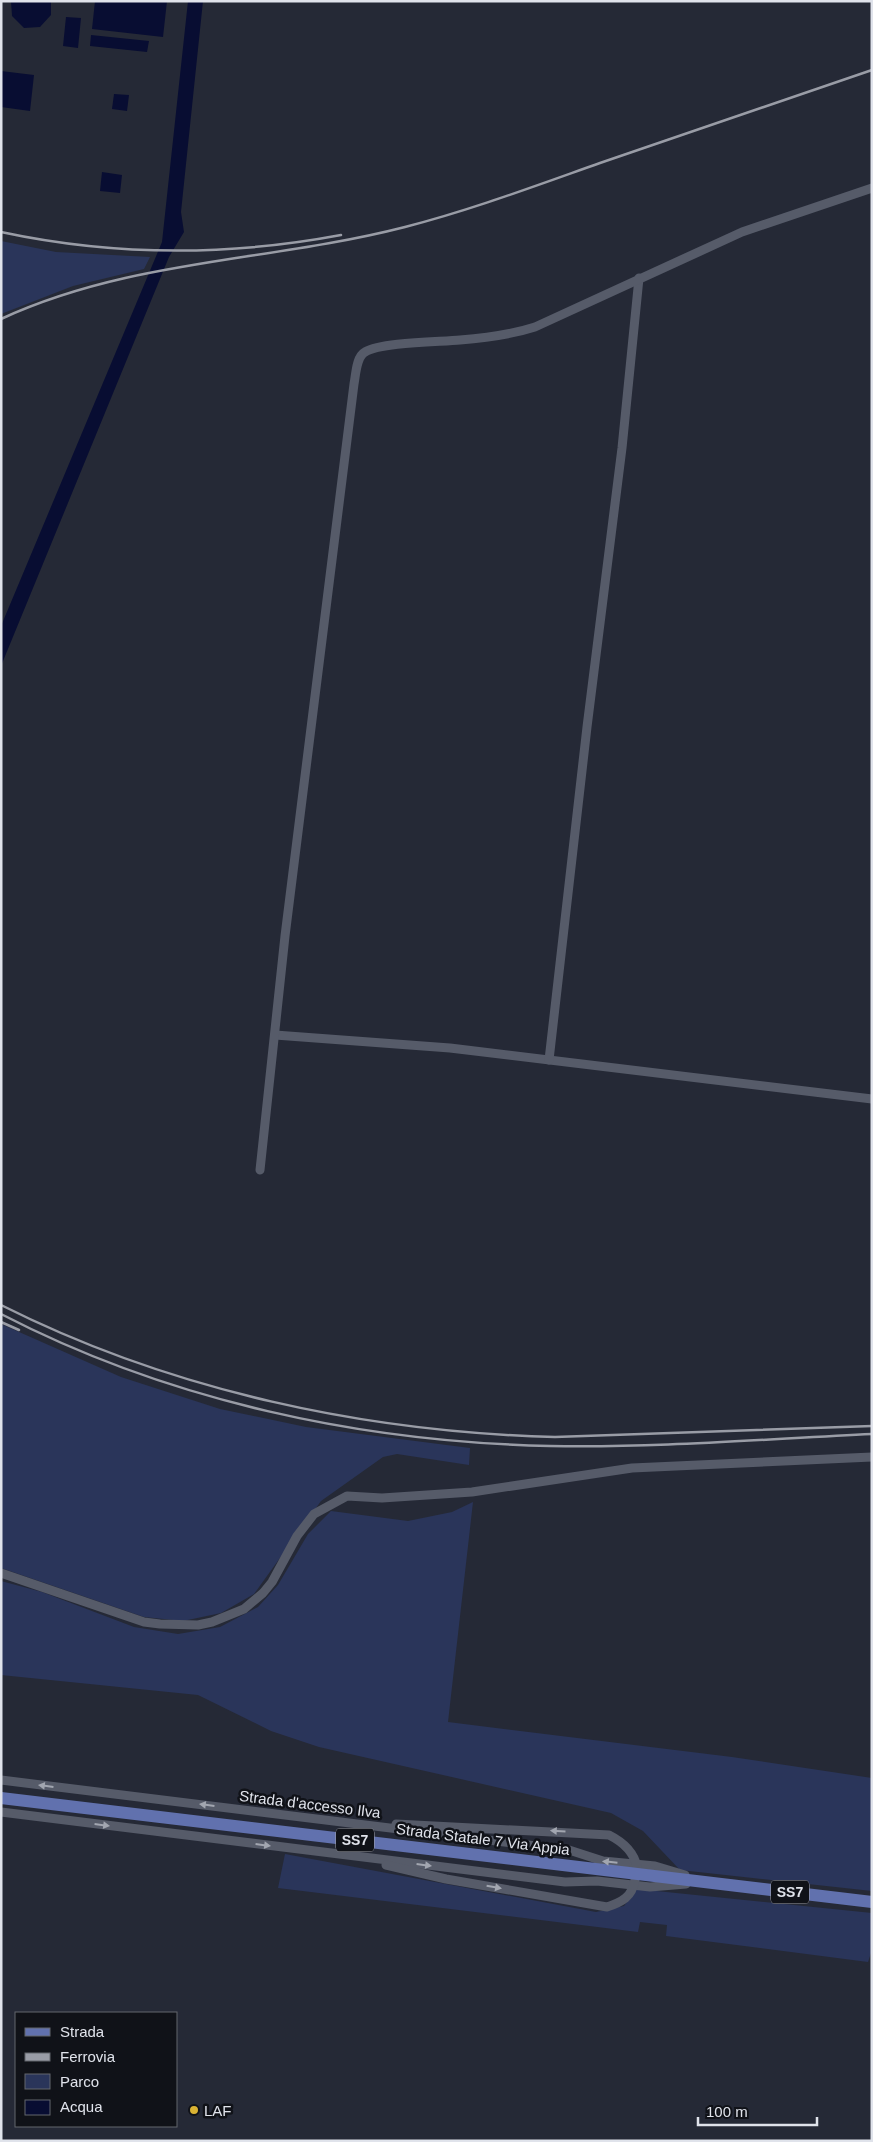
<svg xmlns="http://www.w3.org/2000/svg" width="873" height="2142" font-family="Helvetica,sans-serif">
	<rect width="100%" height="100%" fill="#252936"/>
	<g fill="#2a355a">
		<polygon points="1,241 56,252 150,257 144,269 73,286 1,314"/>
		<polygon points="1,1324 121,1377 220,1409 306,1427 470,1448 469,1465 397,1454 383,1457 321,1501 254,1594 221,1613 183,1621 144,1617 1,1568"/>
		<polygon points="473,1502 448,1722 732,1757 872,1778 872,1891 680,1870 643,1831 611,1813 319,1747 271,1731 198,1695 1,1675 1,1581 42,1592 134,1627 178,1634 220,1627 258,1607 278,1585 308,1534 331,1511 408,1521 452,1512"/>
		<polygon points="285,1854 596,1912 624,1906 637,1889 872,1913 872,1950 868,1962 666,1936 667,1925 640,1922 638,1932 278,1888"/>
	</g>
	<g fill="#080d32">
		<polygon points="11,1 51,1 51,15 40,27 24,28 12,16"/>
		<polygon points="95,1 167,1 163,37 92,29"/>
		<polygon points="188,1 203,1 181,212 184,232 169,257 1,666 1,626 162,242"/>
		<polygon points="66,17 81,18 78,48 63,46"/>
		<polygon points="91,35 149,41 147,52 90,46"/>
		<polygon points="1,71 34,75 30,111 1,107"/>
		<polygon points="114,94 129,95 127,111 112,109"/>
		<polygon points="102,172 122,175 120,193 100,191"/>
	</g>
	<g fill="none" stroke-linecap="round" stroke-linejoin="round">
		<g stroke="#565b69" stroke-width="9">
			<polyline points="275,1035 450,1048 872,1099"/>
			<polyline points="549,1060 587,727 622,448 639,278"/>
			<path d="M260 1170 285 936 354 384C356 374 356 357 365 352 382 342 439 342 460 340 486 338 510 335 535 327L742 232 872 188"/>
			<polyline points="1,1573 144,1622 160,1624 198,1625 212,1622 244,1609 263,1593 272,1582 297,1536 314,1514 347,1496 382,1498 472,1492 632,1468 872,1457"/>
			<polyline points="1,1780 569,1850 603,1861 655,1866 685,1875"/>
			<polyline points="1,1812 565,1882 597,1881 650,1887 686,1884"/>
			<path d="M396 1824 609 1835C623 1842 634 1852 637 1867"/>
			<path d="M386 1865 446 1879 607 1907C622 1902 632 1897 635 1880"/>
		</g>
		<polyline stroke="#6171ae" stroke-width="12" points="1,1798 872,1902"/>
		<g stroke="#999ca6" stroke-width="2.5">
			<path d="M1 232C113 256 229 256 341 235"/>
			<path d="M1 319C131 259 269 262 405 227 471 210 535 186 600 163 690 132 781 101 872 70"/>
			<path d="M1 1305C172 1391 365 1432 555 1437L872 1426"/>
			<path d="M1 1314C169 1401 361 1442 550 1446 657 1448 765 1439 872 1434"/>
			<polyline points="1,1322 19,1330"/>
		</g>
	</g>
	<defs><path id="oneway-solid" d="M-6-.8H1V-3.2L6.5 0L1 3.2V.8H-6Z" transform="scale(1.25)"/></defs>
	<g fill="#a2a6b0">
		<use href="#oneway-solid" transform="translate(46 1786) rotate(-173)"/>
		<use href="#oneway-solid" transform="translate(207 1805) rotate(-173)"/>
		<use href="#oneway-solid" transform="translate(102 1825) rotate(7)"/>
		<use href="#oneway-solid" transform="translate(558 1831) rotate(-177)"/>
		<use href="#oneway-solid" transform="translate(263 1845) rotate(7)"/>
		<use href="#oneway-solid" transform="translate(610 1862) rotate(-174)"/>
		<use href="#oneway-solid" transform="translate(424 1865) rotate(7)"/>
		<use href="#oneway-solid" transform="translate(494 1887) rotate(10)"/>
	</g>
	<circle fill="#dab333" stroke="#101218" stroke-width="2" cx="194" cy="2110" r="5"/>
	<g text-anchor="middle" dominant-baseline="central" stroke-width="5" stroke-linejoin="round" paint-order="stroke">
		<g fill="#101218" stroke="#a2a4ac" stroke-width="1">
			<rect x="336" y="1828.5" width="38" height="23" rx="4"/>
			<rect x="771" y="1880.5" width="38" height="23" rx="4"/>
		</g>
		<g font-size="14" font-weight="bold" fill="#e0e3eb">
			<text x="355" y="1840">SS7</text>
			<text x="790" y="1892">SS7</text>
		</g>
		<g font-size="15" fill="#e0e3eb" stroke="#101218">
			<text transform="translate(310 1804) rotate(7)">Strada d'accesso Ilva</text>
			<text transform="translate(483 1839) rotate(7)">Strada Statale 7 Via Appia</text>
		</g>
		<g font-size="15" fill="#e0e3eb" stroke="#101218" text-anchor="start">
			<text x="204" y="2110">LAF</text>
		</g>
	</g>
	<rect width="873" height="2142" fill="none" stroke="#e0e3eb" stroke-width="5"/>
	<rect x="15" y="2012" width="162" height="115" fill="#101218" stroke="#63666c"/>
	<rect x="25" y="2028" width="25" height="8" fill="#6171ae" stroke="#63666c"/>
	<text x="60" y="2037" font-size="15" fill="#e0e3eb">Strada</text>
	<rect x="25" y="2053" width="25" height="8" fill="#999ca6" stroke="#63666c"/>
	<text x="60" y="2062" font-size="15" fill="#e0e3eb">Ferrovia</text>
	<rect x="25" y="2074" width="25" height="15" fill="#2a355a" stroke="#63666c"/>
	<text x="60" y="2087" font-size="15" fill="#e0e3eb">Parco</text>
	<rect x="25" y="2100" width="25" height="15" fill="#080d32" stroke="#63666c"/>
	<text x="60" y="2112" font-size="15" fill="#e0e3eb">Acqua</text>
	<path d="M698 2117v8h119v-8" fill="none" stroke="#e0e3eb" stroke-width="2.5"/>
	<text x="706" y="2117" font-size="15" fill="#e0e3eb" stroke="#101218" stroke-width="4" paint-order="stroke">100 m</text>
</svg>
